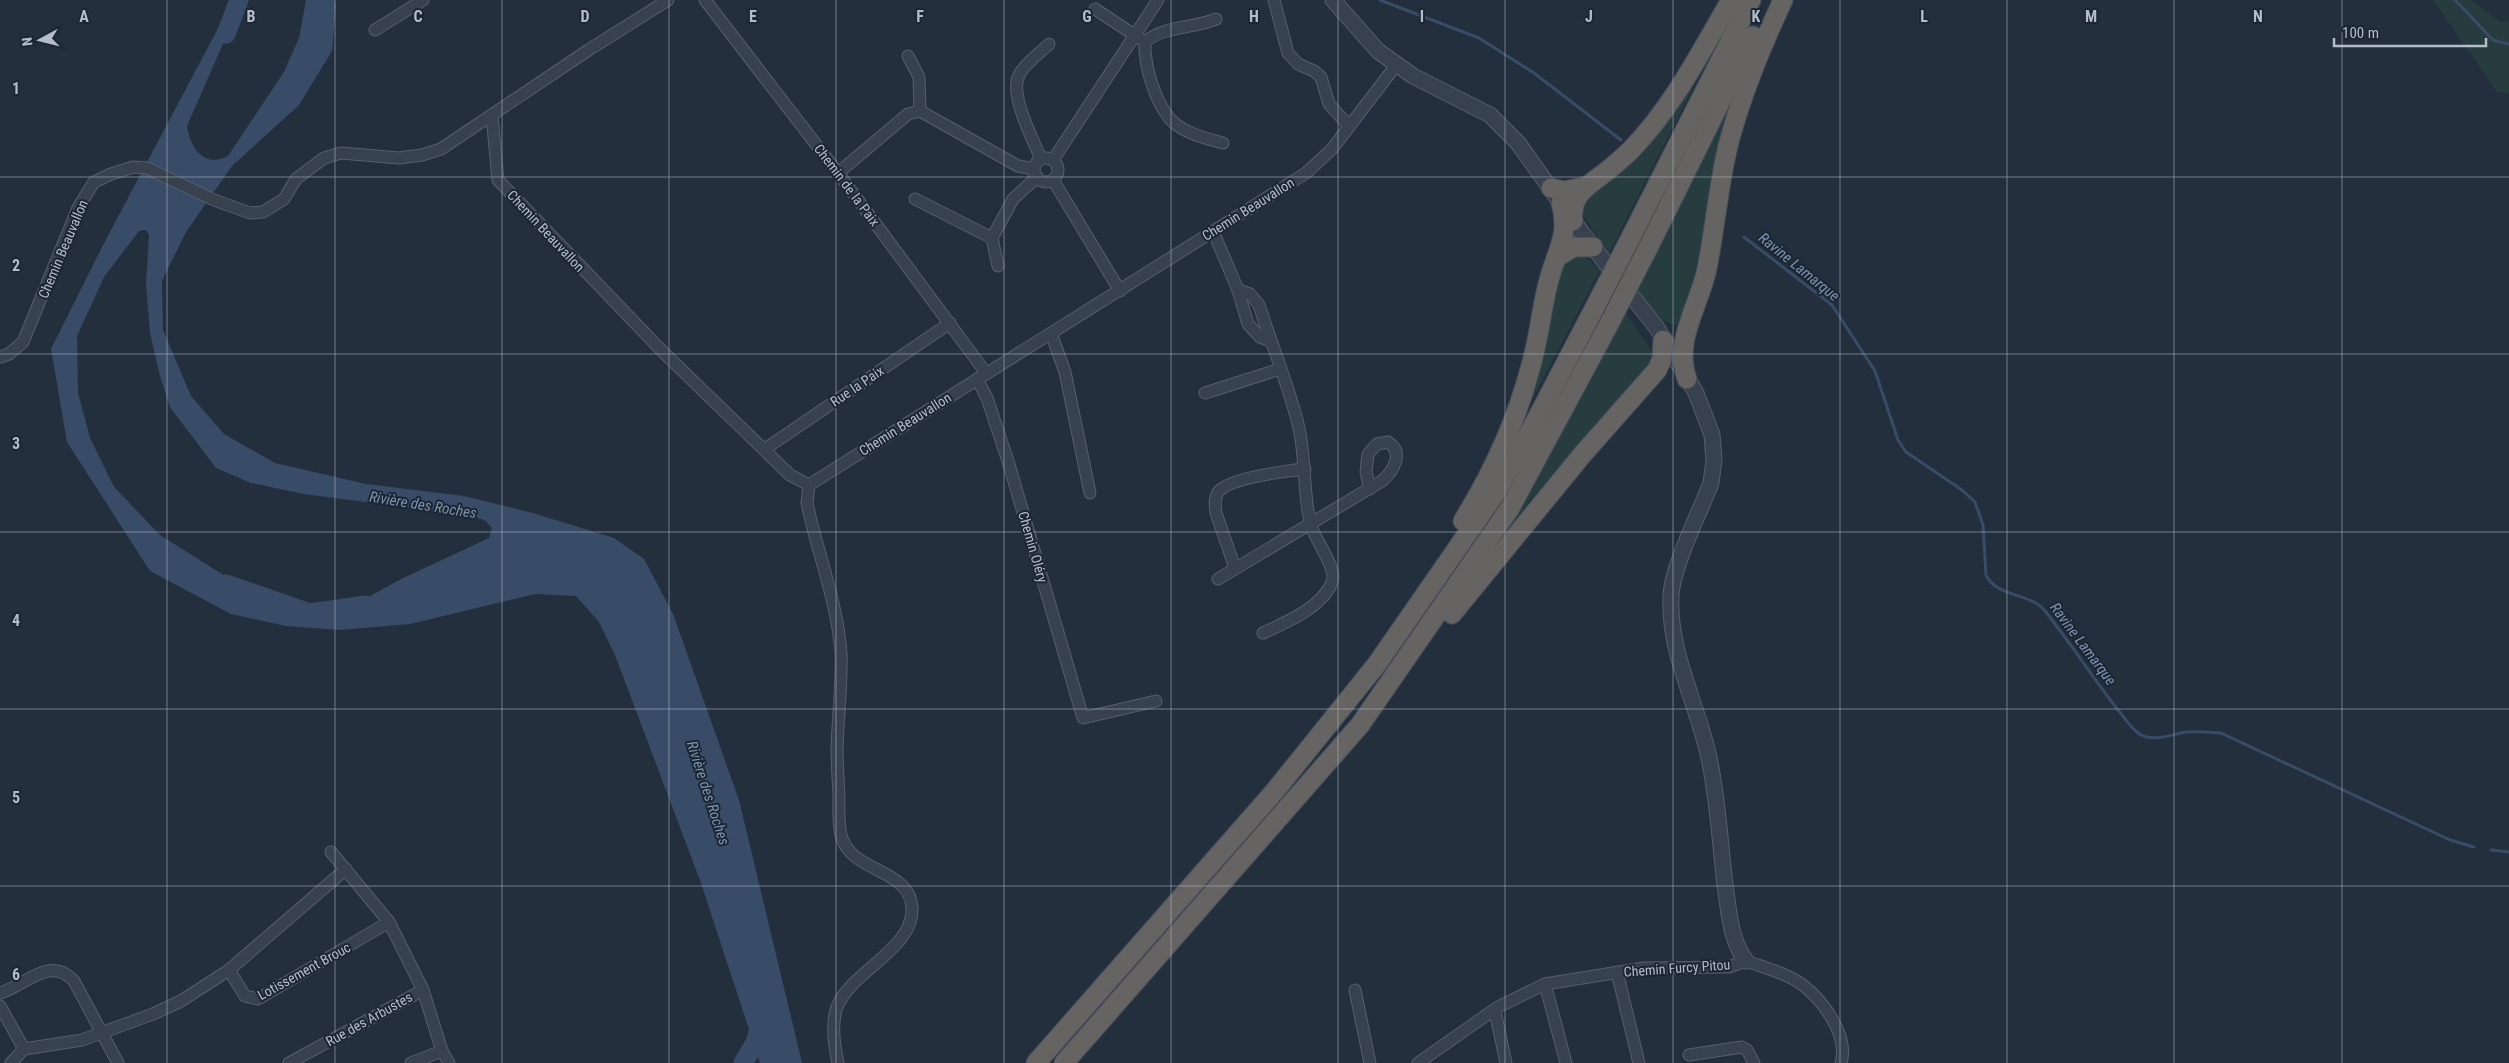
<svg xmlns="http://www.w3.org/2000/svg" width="2509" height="1063" font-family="'Roboto Condensed',sans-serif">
	<rect width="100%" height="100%" fill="#242f3e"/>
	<g fill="#263c3f">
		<polygon points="2433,0 2471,0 2501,22 2509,22 2509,93 2497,92"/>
		<polygon points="1734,7 1608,255 1580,210 1581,201"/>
		<polygon points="1728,109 1731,110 1712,183 1694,281 1684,318 1675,325 1657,318 1634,292"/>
		<polygon points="1581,257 1588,259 1600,270 1513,436 1561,265 1569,258"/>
		<polygon points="1610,289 1616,293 1492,522 1385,680 1381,675 1487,519"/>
		<polygon points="1624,311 1654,354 1652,365 1530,500 1507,535 1502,532"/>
	</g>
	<path fill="#394c67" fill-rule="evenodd" d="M233 0H239L229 30 187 126C190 148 205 169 228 156L284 72 299 38 306 0H335L336 6 332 51 299 105 232 166 186 232 162 281 163 330 191 396 224 434 275 463 366 484 464 496 533 513 614 538 644 559 673 614 739 800 802 1063H760L701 883 615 655 599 622 576 596 535 594 410 624 339 630 286 626 231 614 150 571 67 442 51 349 102 247ZM146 230 149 235 146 284 150 333 160 376 170 407 216 468 251 483 304 494 473 516 486 521 492 528 489 538 401 579 352 606 332 612 310 613 281 606 255 595 160 535 114 487 90 438 78 393 77 336 104 277 139 231Z"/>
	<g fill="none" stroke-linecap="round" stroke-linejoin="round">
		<g stroke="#394c67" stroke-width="3">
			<polyline points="1380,0 1479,38 1534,73 1621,140"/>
			<polyline points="2455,0 2493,40 2509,44"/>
			<path d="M1744 237 1832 305 1875 371 1898 440 1906 452 1962 490 1975 502 1983 525 1986 575C1997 598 2031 592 2046 612 2071 644 2093 678 2118 710 2125 718 2132 730 2141 735 2155 742 2173 734 2186 732 2198 731 2209 732 2221 733L2450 840 2474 847"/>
			<polyline points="2491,850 2509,852"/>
		</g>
		<g stroke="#394c67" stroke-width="19">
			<polyline points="226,34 239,0"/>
			<polyline points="226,584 310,613 366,605"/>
			<polyline points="743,1063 755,1043 762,1018"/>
		</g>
		<defs>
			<g id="minor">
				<polyline points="705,0 838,173 986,373"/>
				<polyline points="1274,0 1288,53 1298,64 1314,71 1321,77 1329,104 1349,126"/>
				<path d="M1095 9 1145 42C1165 25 1193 29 1216 19"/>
				<polyline points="375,30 423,0"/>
				<path d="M1145 42C1144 66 1155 101 1170 119 1183 133 1205 138 1223 143"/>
				<polyline points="920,111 1018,166 1034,169"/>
				<polyline points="492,115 498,180 661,350 790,475 809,485"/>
				<circle cx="1046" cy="170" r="12"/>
				<path d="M1041 159C1033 139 1009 95 1019 75 1024 64 1040 53 1049 44"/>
				<polyline points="1053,160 1158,0"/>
				<polyline points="838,173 908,114 920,111 919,77 908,56"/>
				<polyline points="1053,180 1120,291"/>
				<polyline points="915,199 992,238"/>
				<polyline points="1213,231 1238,290 1248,324 1260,337 1270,341"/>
				<polyline points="998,266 992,238 1013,199 1037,177"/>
				<path d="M1238 290 1250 294 1259 305C1272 346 1289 386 1299 428 1306 459 1303 497 1311 526 1316 541 1337 568 1332 582 1323 607 1285 623 1263 633"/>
				<polyline points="1051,333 1065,372 1090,493"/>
				<polyline points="0,357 9,354 23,342 78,208 94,182 111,174 133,167 147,168 214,200 250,213 263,212 284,199 296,179 324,158 341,153 399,158 422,155 441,149 590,49 668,0"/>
				<polyline points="977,379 987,398 1008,461 1083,718 1156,701"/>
				<polyline points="1205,393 1280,369"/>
				<polyline points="765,449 950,323"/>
				<polyline points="809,485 1306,173 1332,149 1397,64"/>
				<path d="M809 485 807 503C817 552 838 604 841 654 842 685 838 717 837 748 837 763 838 778 839 794 839 807 838 822 841 835 850 874 912 867 912 910 912 950 851 971 837 1007 831 1024 834 1045 838 1063"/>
				<path d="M1235 568 1216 513C1215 506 1214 497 1219 491 1232 477 1287 471 1305 469"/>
				<path d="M1218 579 1382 481C1393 471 1405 453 1388 442L1377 444 1368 454 1366 472 1370 489"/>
				<polyline points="331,852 389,922 423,990 442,1051 449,1063"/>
				<polyline points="229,970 245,996 258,999 389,922"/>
				<polyline points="1617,972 1639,1063"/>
				<polyline points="1545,984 1566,1063"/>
				<polyline points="1355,990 1370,1063"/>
				<path d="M0 993C26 985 50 955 74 981L118 1063"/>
				<polyline points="0,1006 24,1049"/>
				<polyline points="1495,1011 1506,1063"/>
				<polyline points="1689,1055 1742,1047 1747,1050 1754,1063"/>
				<polyline points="11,1063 24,1049 82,1040 153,1014 181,1001 229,970 346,869"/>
				<polyline points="289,1063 423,990"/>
				<polyline points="411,1063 442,1051"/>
				<path d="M1418 1063 1498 1007 1545 984 1644 968 1729 967 1746 961C1765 968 1787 973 1804 986 1824 1002 1849 1036 1841 1063"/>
			</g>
			<path id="tertiary" d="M1333 0 1378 51 1413 76 1490 115 1518 143 1582 233 1657 328 1696 393 1712 435 1714 460 1711 483C1700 512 1672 567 1671 596 1668 652 1698 705 1709 758 1718 799 1720 843 1725 885 1729 911 1730 940 1746 961"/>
			<g id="trunk">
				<polyline points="1551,188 1564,191 1583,187"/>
				<path d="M1573 221C1570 194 1588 186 1607 171 1615 165 1622 158 1630 151 1673 107 1700 53 1731 0"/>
				<polyline points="1629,241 1751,0"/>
				<polyline points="1647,250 1753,36"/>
				<polyline points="1557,257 1574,247 1593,247"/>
				<path d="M1687 379C1674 342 1697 309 1706 273 1715 231 1718 187 1728 146 1741 95 1761 47 1783 0"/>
				<path d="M1463 521C1492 474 1516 422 1530 369 1539 340 1541 309 1549 280 1557 250 1570 235 1561 203"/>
				<polyline points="1452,614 1582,455 1657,370 1662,359 1663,340"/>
				<polyline points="1036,1063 1274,792 1377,664 1495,494 1521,449 1594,309"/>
				<polyline points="1064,1063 1360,725 1510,508 1609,324"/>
			</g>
		</defs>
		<use href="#minor" stroke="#565f6c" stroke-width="13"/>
		<use href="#tertiary" stroke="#565f6c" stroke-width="17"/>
		<use href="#trunk" stroke="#434c59" stroke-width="21"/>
		<use href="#minor" stroke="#38414e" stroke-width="11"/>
		<use href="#tertiary" stroke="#38414e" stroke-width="15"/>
		<use href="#trunk" stroke="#656462" stroke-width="19"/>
		<defs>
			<g id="trunk-bridge">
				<polyline points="1594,309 1629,241"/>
				<polyline points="1609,324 1647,250"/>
			</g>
		</defs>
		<use href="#trunk-bridge" stroke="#434c59" stroke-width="21" stroke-linecap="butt"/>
		<use href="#trunk-bridge" stroke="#656462" stroke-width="19"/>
	</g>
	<path fill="none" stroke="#b4bcc9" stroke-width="1" stroke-opacity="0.55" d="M167 0V1063M335 0V1063M502 0V1063M669 0V1063M836 0V1063M1004 0V1063M1171 0V1063M1338 0V1063M1505 0V1063M1673 0V1063M1840 0V1063M2007 0V1063M2174 0V1063M2342 0V1063M0 177H2509M0 354H2509M0 532H2509M0 709H2509M0 886H2509"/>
	<g text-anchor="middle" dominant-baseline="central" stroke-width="4" stroke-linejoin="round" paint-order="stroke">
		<g font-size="14" fill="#b4bcc9" stroke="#1d2633">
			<text transform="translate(847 185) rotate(53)">Chemin de la Paix</text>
			<text transform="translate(1248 209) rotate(-32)">Chemin Beauvallon</text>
			<text transform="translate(546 231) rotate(47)">Chemin Beauvallon</text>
			<text transform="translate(63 249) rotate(-67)">Chemin Beauvallon</text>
			<text transform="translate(857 386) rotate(-34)">Rue la Paix</text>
			<text transform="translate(905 424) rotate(-32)">Chemin Beauvallon</text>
			<text transform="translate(1033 547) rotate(74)">Chemin Oléry</text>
			<text transform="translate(1677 968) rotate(-4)">Chemin Furcy Pitou</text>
			<text transform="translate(304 971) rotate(-29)">Lotissement Brouc</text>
			<text transform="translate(369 1019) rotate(-29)">Rue des Arbustes</text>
		</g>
		<g font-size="15" font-style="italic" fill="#7c92b1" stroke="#1d2633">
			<text transform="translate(1799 267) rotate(39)">Ravine Lamarque</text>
			<text transform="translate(423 505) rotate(9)">Rivière des Roches</text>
			<text transform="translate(2083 644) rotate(53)">Ravine Lamarque</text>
			<text transform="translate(708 793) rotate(72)">Rivière des Roches</text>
		</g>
	</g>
	<g font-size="16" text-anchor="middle" font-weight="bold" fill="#b4bcc9" stroke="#1d2633" stroke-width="4" stroke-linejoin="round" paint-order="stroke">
		<text x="84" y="22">A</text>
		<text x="251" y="22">B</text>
		<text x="418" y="22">C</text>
		<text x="585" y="22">D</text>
		<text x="753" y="22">E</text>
		<text x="920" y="22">F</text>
		<text x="1087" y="22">G</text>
		<text x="1254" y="22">H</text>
		<text x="1422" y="22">I</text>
		<text x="1589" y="22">J</text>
		<text x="1756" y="22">K</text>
		<text x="1924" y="22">L</text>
		<text x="2091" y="22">M</text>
		<text x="2258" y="22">N</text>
		<text x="16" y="94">1</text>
		<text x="16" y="271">2</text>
		<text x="16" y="449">3</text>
		<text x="16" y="626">4</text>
		<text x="16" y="803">5</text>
		<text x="16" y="980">6</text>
	</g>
	<g transform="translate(40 40) rotate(263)" stroke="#1d2633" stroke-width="4" paint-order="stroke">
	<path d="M0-4L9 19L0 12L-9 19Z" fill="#b4bcc9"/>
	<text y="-8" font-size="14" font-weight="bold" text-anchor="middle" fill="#b4bcc9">N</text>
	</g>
	<path d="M2334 38v8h152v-8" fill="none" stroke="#b4bcc9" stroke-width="2.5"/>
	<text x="2342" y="38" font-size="15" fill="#b4bcc9" stroke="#1d2633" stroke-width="4" paint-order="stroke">100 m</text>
</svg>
